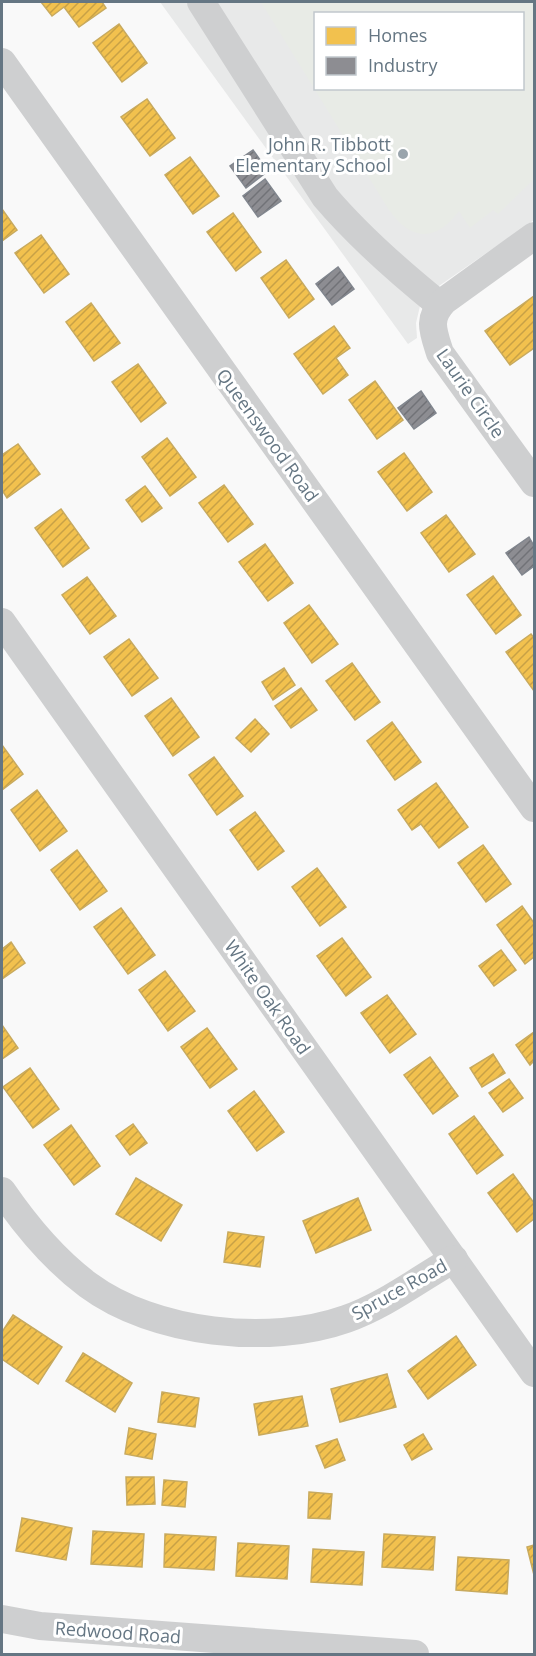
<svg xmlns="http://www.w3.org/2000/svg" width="536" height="1656" font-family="'Open Sans',sans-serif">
	<defs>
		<pattern id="homes-hatch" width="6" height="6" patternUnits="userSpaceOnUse" patternTransform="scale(1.5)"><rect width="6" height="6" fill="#f2c14e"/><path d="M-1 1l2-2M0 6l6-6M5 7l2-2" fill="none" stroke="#c8a146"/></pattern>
		<pattern id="industry-hatch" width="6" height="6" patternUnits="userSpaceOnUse" patternTransform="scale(1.5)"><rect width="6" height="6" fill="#8d8d92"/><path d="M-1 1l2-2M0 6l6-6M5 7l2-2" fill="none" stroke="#717277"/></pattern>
	</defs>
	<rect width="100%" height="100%" fill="#f9f9f9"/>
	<path fill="#e8e9e9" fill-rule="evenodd" d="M160 2H534V220L436 288 420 306 416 323 417 338 408 344ZM316 14H522V88H316Z"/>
	<path fill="#e8ebe6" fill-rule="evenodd" d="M261 2H534V179L498 214 493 210 470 228 459 211C455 215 451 222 446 225 423 244 403 230 389 210ZM316 14H522V88H316Z"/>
	<g fill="url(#homes-hatch)" stroke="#c8aa5e" stroke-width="1.5">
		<polygon points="41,2 102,2 106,8 79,27 64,7 52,16"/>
		<polygon points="119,24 147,63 122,82 93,43"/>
		<polygon points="147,99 175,138 150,156 121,117"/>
		<polygon points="190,157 219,196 193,214 165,175"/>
		<polygon points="2,209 17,230 2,241"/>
		<polygon points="233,213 261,252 236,271 207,232"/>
		<polygon points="41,235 69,274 44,293 15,253"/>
		<polygon points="286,260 314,299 289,318 261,278"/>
		<polygon points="534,296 534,348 510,365 485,331"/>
		<polygon points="91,303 120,343 94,361 66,322"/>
		<polygon points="334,326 350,348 336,358 348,375 323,394 294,354"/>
		<polygon points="138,364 166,403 141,422 112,382"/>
		<polygon points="375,381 403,420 377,439 349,400"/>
		<polygon points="167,438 196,477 170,496 142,457"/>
		<polygon points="18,444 40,474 7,498 2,490 2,455"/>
		<polygon points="404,453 432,492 407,511 378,472"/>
		<polygon points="224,485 253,524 228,542 199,503"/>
		<polygon points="145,486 162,508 142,522 126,500"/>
		<polygon points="61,509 89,548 63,567 35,528"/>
		<polygon points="446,515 475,554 449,572 421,533"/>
		<polygon points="265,544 293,583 268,601 239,562"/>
		<polygon points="493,576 521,615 496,634 467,595"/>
		<polygon points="87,577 116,616 90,634 62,595"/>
		<polygon points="309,605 338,644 312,663 284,623"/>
		<polygon points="531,634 534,638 534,691 506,652"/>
		<polygon points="129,639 158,678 132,696 104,657"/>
		<polygon points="352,663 380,702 355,720 326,681"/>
		<polygon points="284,668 295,685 273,700 262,682"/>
		<polygon points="301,688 317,710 291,728 275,706"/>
		<polygon points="171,698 199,737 173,756 145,716"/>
		<polygon points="255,719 269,734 251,752 236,738"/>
		<polygon points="392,722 421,762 395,780 367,741"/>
		<polygon points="2,745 23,774 2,790"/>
		<polygon points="214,757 243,796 217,815 189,775"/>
		<polygon points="436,783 468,827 439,848 421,824 412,830 398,810"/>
		<polygon points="37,790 67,831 40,851 11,810"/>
		<polygon points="255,812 284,851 258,870 230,830"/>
		<polygon points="483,845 511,884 486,902 458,863"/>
		<polygon points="77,850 107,891 80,910 51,870"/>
		<polygon points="317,868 346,907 320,926 292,887"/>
		<polygon points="522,906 534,923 534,957 525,964 497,925"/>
		<polygon points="121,908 155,955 128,974 94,927"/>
		<polygon points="342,938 371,977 346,996 317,956"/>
		<polygon points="11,942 25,963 2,979 2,949"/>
		<polygon points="501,950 516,970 494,986 479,966"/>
		<polygon points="165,971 195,1011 168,1031 139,990"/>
		<polygon points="387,995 416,1034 390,1053 361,1013"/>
		<polygon points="2,1025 18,1048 2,1059"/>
		<polygon points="207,1028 237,1069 210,1088 181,1047"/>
		<polygon points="534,1032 534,1061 530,1065 516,1045"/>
		<polygon points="493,1054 505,1073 482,1087 470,1068"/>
		<polygon points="430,1057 458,1096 433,1114 404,1075"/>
		<polygon points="30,1068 59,1109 33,1128 3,1087"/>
		<polygon points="509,1079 523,1098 503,1112 489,1093"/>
		<polygon points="254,1091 284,1132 257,1151 228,1111"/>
		<polygon points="474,1116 503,1155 477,1174 449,1134"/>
		<polygon points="133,1124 147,1143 130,1155 116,1136"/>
		<polygon points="71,1125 100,1166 74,1185 44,1145"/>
		<polygon points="513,1174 534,1203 534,1219 517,1232 488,1193"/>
		<polygon points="136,1178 182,1205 161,1241 116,1214"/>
		<polygon points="358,1198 371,1230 316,1253 303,1221"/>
		<polygon points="228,1232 264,1237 260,1267 224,1262"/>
		<polygon points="13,1315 62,1347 38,1384 2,1359 2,1332"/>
		<polygon points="456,1336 476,1365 428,1399 408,1371"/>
		<polygon points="83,1353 132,1383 115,1412 66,1381"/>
		<polygon points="387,1374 396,1407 340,1422 331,1389"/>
		<polygon points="162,1392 199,1398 195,1427 158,1422"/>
		<polygon points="302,1396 308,1426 259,1435 254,1404"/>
		<polygon points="129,1428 156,1434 152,1459 125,1454"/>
		<polygon points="423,1434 432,1449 412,1460 404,1445"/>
		<polygon points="337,1439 345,1460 325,1468 316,1446"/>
		<polygon points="126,1477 154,1477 155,1504 127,1505"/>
		<polygon points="164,1480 187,1482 185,1507 162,1505"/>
		<polygon points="309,1492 332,1494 330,1519 308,1518"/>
		<polygon points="22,1518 72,1528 66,1560 16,1551"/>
		<polygon points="93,1531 144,1534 142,1567 91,1564"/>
		<polygon points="165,1534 216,1537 214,1570 164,1567"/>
		<polygon points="384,1534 435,1537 433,1570 382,1567"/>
		<polygon points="238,1543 289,1546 287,1579 236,1576"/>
		<polygon points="534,1545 534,1575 527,1547"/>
		<polygon points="313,1549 364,1552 362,1585 311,1582"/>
		<polygon points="458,1557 509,1560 507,1594 456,1590"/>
	</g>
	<g fill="url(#industry-hatch)" stroke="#81868e" stroke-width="1.5">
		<polygon points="253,150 268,171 246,188 230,166"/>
		<polygon points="265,179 281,201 258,217 243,196"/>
		<polygon points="338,267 354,289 332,305 316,284"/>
		<polygon points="421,391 436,413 414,429 398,408"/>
		<polygon points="529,537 534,546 534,566 522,575 506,553"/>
	</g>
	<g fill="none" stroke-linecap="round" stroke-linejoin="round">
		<g stroke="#cecfd0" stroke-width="28">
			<path d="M201 2 325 197C359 237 399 272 440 305"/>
			<polyline points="2,62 534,808"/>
			<path d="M534 236 444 301C427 319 433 331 440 353L534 483"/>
			<polyline points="2,622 534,1373"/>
			<path d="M2 1191C26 1226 53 1259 88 1285 154 1334 270 1346 346 1319 384 1306 419 1279 454 1259"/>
			<polyline points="2,1619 40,1626 415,1654"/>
		</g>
	</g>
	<circle fill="#99a4ac" stroke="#fff" stroke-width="2" cx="403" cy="154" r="6"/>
	<g text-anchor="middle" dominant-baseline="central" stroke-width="6" stroke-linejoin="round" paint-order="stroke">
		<g font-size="18" fill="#657683" stroke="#fff" text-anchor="end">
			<text x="391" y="144">John R. Tibbott<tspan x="391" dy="21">Elementary School</tspan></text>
		</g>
		<g font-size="18" fill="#657683" stroke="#fff">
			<text transform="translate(471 393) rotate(55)">Laurie Circle</text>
			<text transform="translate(268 435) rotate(54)">Queenswood Road</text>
			<text transform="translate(268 997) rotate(55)">White Oak Road</text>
			<text transform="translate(399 1289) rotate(-29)">Spruce Road</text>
			<text transform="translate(118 1632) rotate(4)">Redwood Road</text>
		</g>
	</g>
	<rect width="536" height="1656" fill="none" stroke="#657683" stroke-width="6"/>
	<rect x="314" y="12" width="210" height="78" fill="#ffffff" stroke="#c1c8cd" stroke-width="1.5"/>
	<rect x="326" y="27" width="30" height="18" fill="#f2c14e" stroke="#c1c8cd" stroke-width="1.5"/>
	<text x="368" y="42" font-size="18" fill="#657683">Homes</text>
	<rect x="326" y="57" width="30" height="18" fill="#8d8d92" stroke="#c1c8cd" stroke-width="1.5"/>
	<text x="368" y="72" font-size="18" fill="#657683">Industry</text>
</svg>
